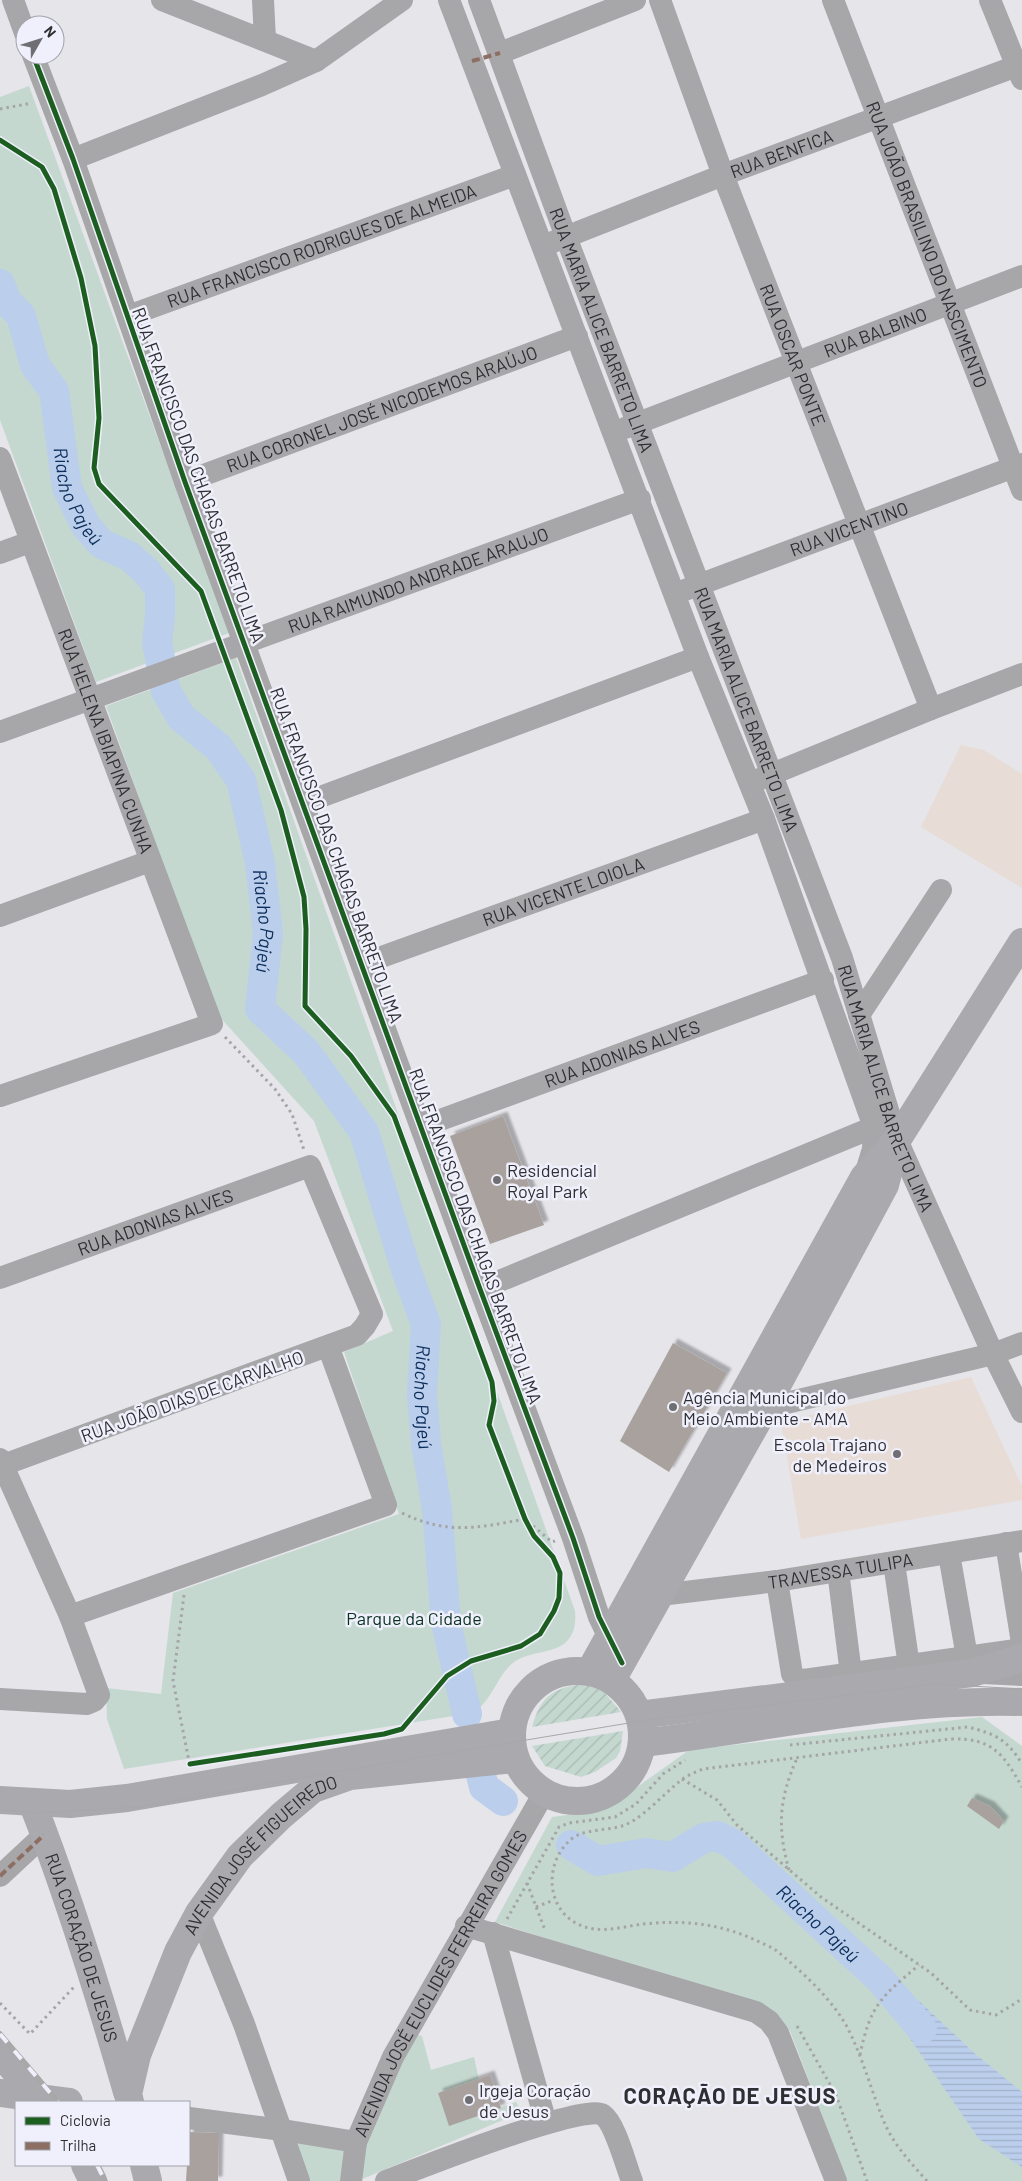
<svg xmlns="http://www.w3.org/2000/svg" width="1022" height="2181" font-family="Barlow,sans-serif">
	<defs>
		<pattern id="garden-furrows" width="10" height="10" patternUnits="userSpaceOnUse" patternTransform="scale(1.25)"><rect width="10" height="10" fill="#c4d8d0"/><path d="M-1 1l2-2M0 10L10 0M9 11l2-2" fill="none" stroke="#a9bab3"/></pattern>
		<pattern id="water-rules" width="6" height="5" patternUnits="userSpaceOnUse" patternTransform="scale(1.25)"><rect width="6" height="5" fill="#bbceeb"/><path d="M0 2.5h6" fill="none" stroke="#a1b1ca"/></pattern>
		<filter id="shadow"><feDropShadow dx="4.5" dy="-4.5" stdDeviation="1" flood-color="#0004"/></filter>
	</defs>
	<rect width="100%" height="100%" fill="#e5e5ea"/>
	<g fill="#e8dcd7">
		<polygon points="961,745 984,750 1022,774 1022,888 921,827"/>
		<polygon points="971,1377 1022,1486 1022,1500 801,1539 781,1422"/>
	</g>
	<g fill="#c4d8d0">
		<polygon points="29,86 229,633 96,682 0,420 0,97"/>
		<path d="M236 658 575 1611C576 1623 575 1634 565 1643 551 1654 530 1651 514 1662 496 1676 493 1701 472 1713L124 1769 107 1719 106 1688 161 1694 173 1593 399 1514 344 1352 393 1331 314 1121 217 1014 106 706Z"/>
		<polygon points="982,1717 1022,1746 1022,2181 847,2181 790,2031 765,2008 495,1922 552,1817 605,1810 689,1750"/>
		<polygon points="417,2035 422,2036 431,2070 474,2057 479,2080 438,2093 449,2125 516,2102 522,2112 360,2180 363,2142 381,2096"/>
		<polygon points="297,2140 345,2148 340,2181 309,2181 303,2168"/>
	</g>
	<g fill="url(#garden-furrows)">
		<path d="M587 1684 604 1692 621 1712 532 1727C541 1694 555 1687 587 1684Z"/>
		<polygon points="623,1731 620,1751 616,1758 595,1772 581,1777 545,1766 532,1746"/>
	</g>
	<polygon fill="url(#water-rules)" points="895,1997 916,1998 973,2052 1022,2092 1022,2167 979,2139 893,2014"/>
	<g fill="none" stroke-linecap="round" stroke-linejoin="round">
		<g stroke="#bbceeb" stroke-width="30">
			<path id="s1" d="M0 284 6 300 21 316 35 365 54 391 67 488 86 526 102 544 129 556 146 571 160 589V615L157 642 166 691 181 717 218 747 241 780 260 863 268 933 260 1009 306 1052 364 1132 406 1270 426 1324 422 1394 426 1443 437 1509 446 1623 467 1714"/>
			<polyline points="480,1771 484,1787 503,1801"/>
			<path id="s2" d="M571 1845 598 1861 646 1853 672 1857 704 1838 717 1836 733 1844 880 1979 922 2029"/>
		</g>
	</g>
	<g fill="#a8a19e" filter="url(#shadow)">
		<polygon points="503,1116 544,1225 490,1244 450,1136"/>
		<polygon points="673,1343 727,1373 669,1472 620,1441"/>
		<polygon points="972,1798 990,1806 1004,1821 999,1829 967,1806"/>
		<polygon points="490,2075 501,2108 449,2126 438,2093"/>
		<polygon points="189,2132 219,2133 218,2181 186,2181"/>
	</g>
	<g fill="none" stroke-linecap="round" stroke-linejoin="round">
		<g stroke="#a5a5a7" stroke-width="3" stroke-dasharray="2.5 4" stroke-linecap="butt">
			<polyline points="0,109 32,103"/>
			<polyline points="225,1037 275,1089 292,1114 304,1150"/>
			<path d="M402 1513C448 1535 477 1528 525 1519L552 1542 555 1541"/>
			<polyline points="184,1595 173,1681 190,1766"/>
			<path d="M790 1745 968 1727C995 1734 1007 1739 1022 1764"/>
			<polyline points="682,1779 717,1800 737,1825 821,1897 931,1973 970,2010 996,2015 1022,1999"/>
			<path d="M789 1870C777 1827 779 1799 797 1758"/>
			<polyline points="527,1883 545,1930"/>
			<polyline points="536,1907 554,1900"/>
			<polyline points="507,1919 559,1827 569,1823 615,1817 636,1804 663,1774 685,1760"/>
			<polyline points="0,2003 30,2034 74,1987"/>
			<polyline points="797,2026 836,2095 867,2181"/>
			<path d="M860 2055C870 2005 882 1996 919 1965"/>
			<path d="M927 2181C911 2163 894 2145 885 2124 871 2091 863 2057 846 2025 829 1996 802 1972 777 1951 770 1946 761 1943 753 1939 717 1923 682 1920 643 1924 628 1926 609 1931 594 1929 549 1923 539 1869 570 1840 587 1826 612 1833 631 1822 648 1812 664 1794 680 1781 686 1776 695 1772 703 1769L951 1739C992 1738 1003 1753 1022 1787"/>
		</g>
		<g stroke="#a7a6a9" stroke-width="22">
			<polyline points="13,0 25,33"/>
			<polyline points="162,0 316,61"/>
			<polyline points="263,0 265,40"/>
			<polyline points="449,0 698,657 764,819 874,1127 873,1149 865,1175"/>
			<path id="s3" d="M479 0 566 237 842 958 897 1140 993 1354 1022 1412"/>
			<path id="s4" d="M660 0 723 175 931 709"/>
			<path id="s5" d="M833 0 1022 490"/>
			<polyline points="990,0 1022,79"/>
			<polyline points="500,53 635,0"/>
			<polyline points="33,55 73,159 185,482 480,1289 573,1538 599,1617 614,1648"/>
			<polyline points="73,159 262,85 316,61 402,0"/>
			<path id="s6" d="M553 242 723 175 1022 64"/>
			<path id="s7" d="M128 316 515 175"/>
			<path id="s8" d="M625 428 1022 276"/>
			<path id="s9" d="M0 458 212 1024 0 1096"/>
			<path id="s10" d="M185 482 577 336"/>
			<polyline points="0,553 30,542"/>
			<path id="s11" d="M685 590 1022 464"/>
			<path id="s12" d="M0 732 640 499"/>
			<polyline points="760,779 931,709 1022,674"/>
			<polyline points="304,803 698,657"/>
			<polyline points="0,916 150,861"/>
			<path id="s13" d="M362 964 764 819"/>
			<polyline points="859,1015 941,890"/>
			<path id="s14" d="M421 1127 823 980"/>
			<path id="s15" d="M0 1278 310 1166 372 1314 365 1326 357 1335 3 1465"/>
			<polyline points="480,1289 874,1127"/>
			<polyline points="765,1408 993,1354 1022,1343"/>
			<polyline points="0,1459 70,1616 99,1695 94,1701 87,1704 0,1699"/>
			<polyline points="1006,1543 1022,1643"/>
			<polyline points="949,1554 967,1657"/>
			<polyline points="894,1563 909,1666"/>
			<polyline points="838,1571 851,1674"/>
			<polyline points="777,1581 792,1674 797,1679 804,1680 1016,1650"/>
			<path id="s16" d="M660 1595 777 1581 1022 1541"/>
			<polyline points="70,1616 386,1505 328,1346"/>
			<polyline points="983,1673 1022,1675"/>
			<polyline points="0,1876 44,1835"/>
			<polyline points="199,1913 244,2024 299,2181"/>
			<polyline points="466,1926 756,2012 769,2021 778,2033 836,2181"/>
			<polyline points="493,1933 546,2123"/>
			<polyline points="189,2118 283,2130 356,2142"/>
			<path id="s17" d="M351 2181 356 2142 393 2057 544 1793"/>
			<path d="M386 2181C415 2170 585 2102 603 2115 615 2123 626 2166 632 2181"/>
		</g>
		<g stroke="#aaaaae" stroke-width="28">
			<circle cx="577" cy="1736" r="65"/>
			<polyline points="590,1671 864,1177 897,1140 1022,942"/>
			<polyline points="612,1680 765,1408 885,1185 895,1146"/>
			<polyline points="639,1715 972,1673 1022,1658"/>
			<path d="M642 1743C769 1728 894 1698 1022 1702"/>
			<polyline points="0,1800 70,1804 127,1798 511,1732"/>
			<path id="s18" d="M32 1802C69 1897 99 1994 127 2092"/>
			<polyline points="0,2053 41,2102"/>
			<polyline points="0,2093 69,2102"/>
			<path id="s19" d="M130 2102 128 2094 137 2055 178 1952 199 1913 240 1856 281 1816 313 1789 350 1776 515 1759"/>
			<polyline points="85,2165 93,2181"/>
			<polyline points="144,2165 148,2181"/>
		</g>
		<polyline stroke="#a8a8a9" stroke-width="1" points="0,1810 36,1813 140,1807 345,1770 641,1721 935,1684 1022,1689"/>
		<defs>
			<g id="rail">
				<polyline points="0,2034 58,2102"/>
				<polyline points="97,2165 105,2181"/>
			</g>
		</defs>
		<use href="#rail" stroke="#a8a8a9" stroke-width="5.5"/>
		<use href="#rail" stroke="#eff0fb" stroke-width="4" stroke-dasharray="11" stroke-linecap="butt"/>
		<g stroke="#8d6e63" stroke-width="4" stroke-dasharray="8 4" stroke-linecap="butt">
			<polyline points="472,61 500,53"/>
			<polyline points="0,1876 44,1835"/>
		</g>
		<defs>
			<g id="cycleway">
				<polyline points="33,55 73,159 185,482 480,1289 573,1538 599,1617 622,1663"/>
				<polyline points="0,140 42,167 54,189 81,278 95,346 99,418 94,468 99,484 201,591 281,810 304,897 306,929 305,1006 351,1056 394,1116 492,1382 494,1401 489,1425 525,1519 534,1536 553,1557 560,1573 559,1598 554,1611 540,1634 521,1646 471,1661 447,1676 402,1729 384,1734 190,1764"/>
			</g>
		</defs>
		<use href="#cycleway" stroke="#eff0fb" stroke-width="8"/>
		<use href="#cycleway" stroke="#1b5e20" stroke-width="5"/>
	</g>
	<g fill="#6f6f73" stroke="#eff0fb" stroke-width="2">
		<circle cx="497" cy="1180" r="5"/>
		<circle cx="673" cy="1407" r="5"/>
		<circle cx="897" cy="1454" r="5"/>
		<circle cx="469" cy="2100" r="5"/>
	</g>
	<g text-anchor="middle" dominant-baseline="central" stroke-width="5" stroke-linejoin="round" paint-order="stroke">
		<g font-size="18" fill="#2f2f33" stroke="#eff0fb">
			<text stroke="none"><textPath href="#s6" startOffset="245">RUA BENFICA</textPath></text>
			<text stroke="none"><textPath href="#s5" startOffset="262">RUA JOÃO BRASILINO DO NASCIMENTO</textPath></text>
			<text stroke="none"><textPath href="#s7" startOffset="206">RUA FRANCISCO RODRIGUES DE ALMEIDA</textPath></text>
			<text stroke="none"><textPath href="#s3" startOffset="352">RUA MARIA ALICE BARRETO LIMA</textPath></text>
			<text stroke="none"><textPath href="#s8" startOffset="268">RUA BALBINO</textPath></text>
			<text stroke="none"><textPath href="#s4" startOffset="379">RUA OSCAR PONTE</textPath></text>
			<text stroke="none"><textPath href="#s10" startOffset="210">RUA CORONEL JOSÉ NICODEMOS ARAÚJO</textPath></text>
			<text transform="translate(199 475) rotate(70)">RUA FRANCISCO DAS CHAGAS BARRETO LIMA</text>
			<text stroke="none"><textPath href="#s11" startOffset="175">RUA VICENTINO</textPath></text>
			<text stroke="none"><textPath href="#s12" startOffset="445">RUA RAIMUNDO ANDRADE ARAUJO</textPath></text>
			<text stroke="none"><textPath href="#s3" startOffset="758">RUA MARIA ALICE BARRETO LIMA</textPath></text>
			<text stroke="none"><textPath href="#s9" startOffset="302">RUA HELENA IBIAPINA CUNHA</textPath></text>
			<text transform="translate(337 855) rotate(70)">RUA FRANCISCO DAS CHAGAS BARRETO LIMA</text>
			<text stroke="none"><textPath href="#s13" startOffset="214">RUA VICENTE LOIOLA</textPath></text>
			<text stroke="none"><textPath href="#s14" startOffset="214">RUA ADONIAS ALVES</textPath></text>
			<text stroke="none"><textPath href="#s3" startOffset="1162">RUA MARIA ALICE BARRETO LIMA</textPath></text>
			<text stroke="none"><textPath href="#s15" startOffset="165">RUA ADONIAS ALVES</textPath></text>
			<text transform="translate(476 1236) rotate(70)">RUA FRANCISCO DAS CHAGAS BARRETO LIMA</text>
			<text transform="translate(192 1396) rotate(-20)">RUA JOÃO DIAS DE CARVALHO</text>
			<text stroke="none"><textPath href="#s16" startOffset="182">TRAVESSA TULIPA</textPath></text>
			<text stroke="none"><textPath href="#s19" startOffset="289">AVENIDA JOSÉ FIGUEIREDO</textPath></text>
			<text stroke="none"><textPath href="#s18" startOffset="154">RUA CORAÇÃO DE JESUS</textPath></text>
			<text stroke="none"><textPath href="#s17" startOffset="219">AVENIDA JOSÉ EUCLIDES FERREIRA GOMES</textPath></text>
		</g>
		<g font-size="18" fill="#2f2f33" stroke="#eff0fb" text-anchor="start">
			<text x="507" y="1170">Residencial<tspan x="507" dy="21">Royal Park</tspan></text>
			<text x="683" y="1397">Agência Municipal do<tspan x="683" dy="21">Meio Ambiente - AMA</tspan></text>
			<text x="887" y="1444" text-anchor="end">Escola Trajano<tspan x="887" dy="21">de Medeiros</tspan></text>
			<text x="479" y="2090">Irgeja Coração<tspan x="479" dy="21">de Jesus</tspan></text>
		</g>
		<g font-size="18" fill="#0a3322" stroke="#eff0fb">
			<text x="414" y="1618">Parque da Cidade</text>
		</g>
		<g font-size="19" font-style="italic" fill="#0a2d5b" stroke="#eff0fb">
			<text stroke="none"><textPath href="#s1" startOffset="231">Riacho Pajeú</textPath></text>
			<text stroke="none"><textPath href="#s1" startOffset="726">Riacho Pajeú</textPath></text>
			<text stroke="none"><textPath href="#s1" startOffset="1251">Riacho Pajeú</textPath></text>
			<text stroke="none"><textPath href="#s2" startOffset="291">Riacho Pajeú</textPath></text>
		</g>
		<g font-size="22" font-weight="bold" letter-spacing="1" fill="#2f2f33" stroke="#eff0fb">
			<text x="730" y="2095">CORAÇÃO DE JESUS</text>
		</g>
	</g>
	<rect x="15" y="2101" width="175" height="65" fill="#eff0fb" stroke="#a2a3ab"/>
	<rect x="25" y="2117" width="25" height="8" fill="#1b5e20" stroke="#a2a3ab"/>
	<text x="60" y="2126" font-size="15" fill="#2f2f33">Ciclovia</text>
	<rect x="25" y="2142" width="25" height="8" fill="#8d6e63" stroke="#a2a3ab"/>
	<text x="60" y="2151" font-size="15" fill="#2f2f33">Trilha</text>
	<g transform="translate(40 40) rotate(51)"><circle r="24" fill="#eff0fb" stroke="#a2a3ab"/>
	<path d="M0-4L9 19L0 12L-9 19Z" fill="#6f6f73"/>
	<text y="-8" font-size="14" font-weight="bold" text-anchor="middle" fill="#2f2f33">N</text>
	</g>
</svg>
